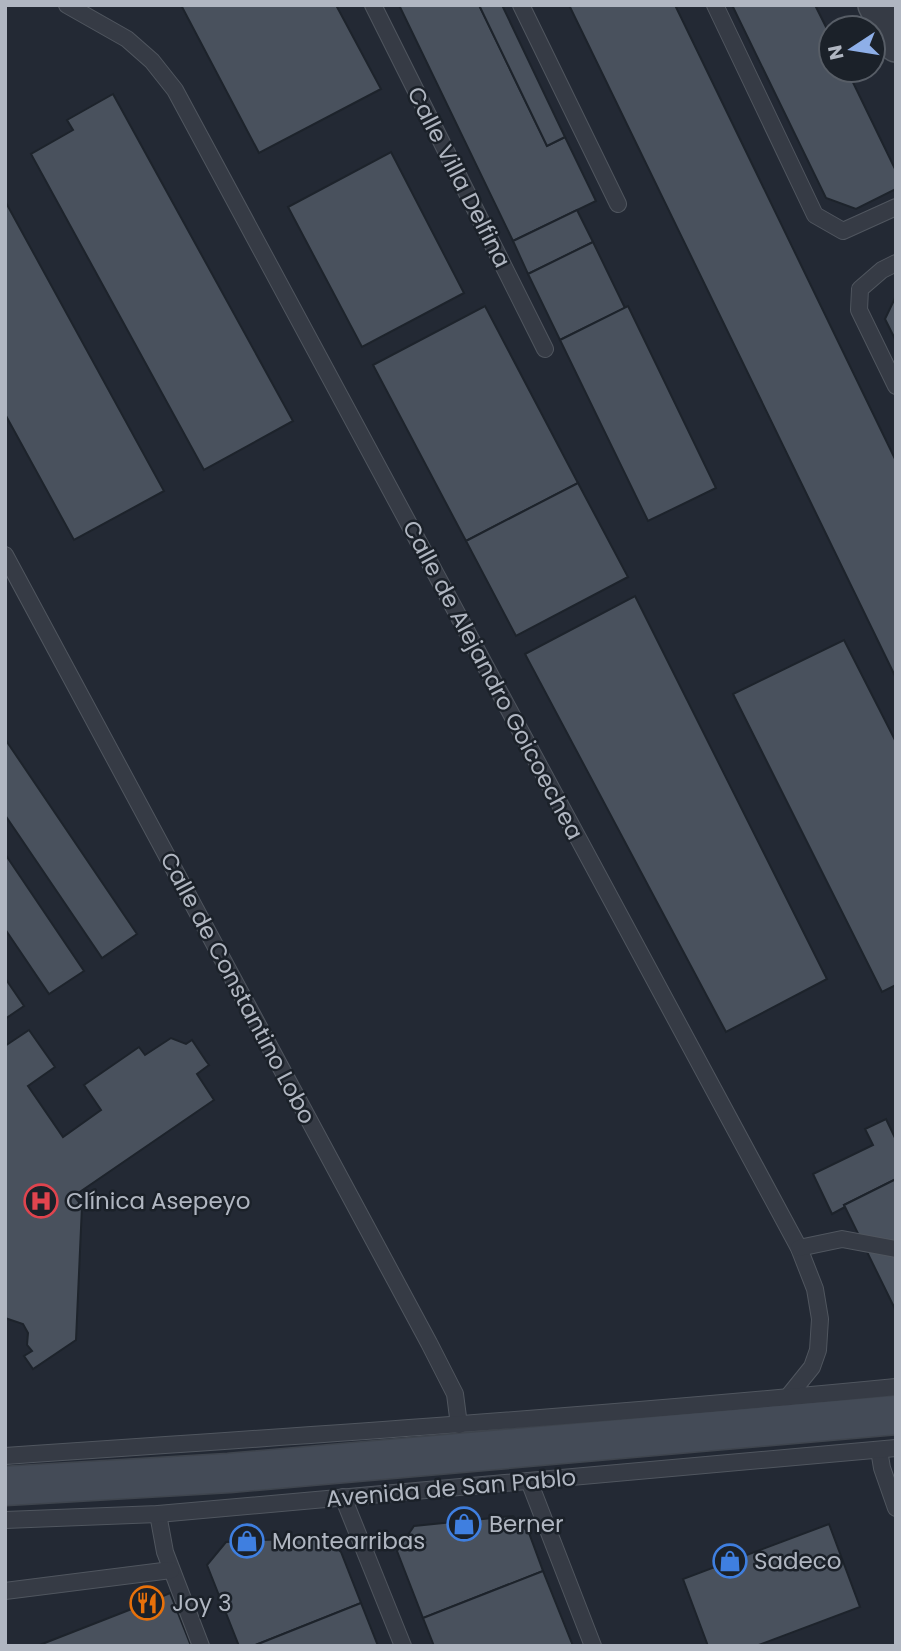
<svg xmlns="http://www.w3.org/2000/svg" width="901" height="1651" font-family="Poppins,sans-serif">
	<rect width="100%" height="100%" fill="#232934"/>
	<g fill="#49515d" stroke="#1d232b" stroke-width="2">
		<polygon points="181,5 336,5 381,89 259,153"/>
		<polygon points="399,5 479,5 547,146 565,137 596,201 513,241"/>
		<polygon points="479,5 502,5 565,137 547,146"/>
		<polygon points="569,5 675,5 896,461 896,678"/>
		<polygon points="732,5 815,5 831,37 831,70 847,70 896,171 896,189 856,209 826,198"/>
		<polygon points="113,94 293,421 204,470 31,154 73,130 67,120"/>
		<polygon points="391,152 464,293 362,347 288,207"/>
		<polygon points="5,201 164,491 74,540 5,414"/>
		<polygon points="577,210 593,242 528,274 513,241"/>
		<polygon points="593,242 625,308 560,340 528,274"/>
		<polygon points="896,296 896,341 885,319"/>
		<polygon points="485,306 578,483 466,541 373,365"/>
		<polygon points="628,306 716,488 648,521 560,340"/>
		<polygon points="578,483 628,577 516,636 466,541"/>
		<polygon points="635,596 827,979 726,1032 525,654"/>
		<polygon points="844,640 896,742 896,985 882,992 733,694"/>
		<polygon points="5,739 137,934 102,958 5,815"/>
		<polygon points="5,854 84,971 49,994 5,929"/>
		<polygon points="5,978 24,1006 5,1019"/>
		<polygon points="29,1030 55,1067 28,1086 63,1137 101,1110 84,1085 139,1047 145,1055 171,1038 186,1044 192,1040 206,1061 209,1065 197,1074 214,1100 74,1196 82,1206 76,1340 33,1369 24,1356 32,1351 27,1345 28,1333 23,1324 5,1318 5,1046"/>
		<polygon points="886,1119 896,1140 896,1179 844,1205 845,1207 832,1214 813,1174 873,1145 865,1129"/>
		<polygon points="896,1179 896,1311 844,1205"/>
		<polygon points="513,1516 529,1533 543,1571 423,1618 397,1551 414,1526"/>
		<polygon points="829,1524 860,1607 756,1646 708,1646 683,1579"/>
		<polygon points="325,1537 341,1552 361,1603 253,1646 239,1646 207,1565 226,1542"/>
		<polygon points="543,1571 573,1646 434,1646 423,1618"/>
		<polygon points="170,1593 191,1646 37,1646 147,1603"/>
		<polygon points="361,1603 378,1646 253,1646"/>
	</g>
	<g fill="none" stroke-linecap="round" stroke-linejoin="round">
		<defs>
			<g id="lane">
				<polyline points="67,5 127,39 152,61 175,90 799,1248 815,1289 820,1319 818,1350 812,1367 787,1398"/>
				<polyline points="373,5 545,349"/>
				<polyline points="521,5 618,204"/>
				<polyline points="715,5 815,215 843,231 896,207"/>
				<polyline points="896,263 882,270 860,289 859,310 896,386"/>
				<polyline points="5,555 429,1343 455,1394 459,1425"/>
				<polyline points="799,1248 842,1239 896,1249"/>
				<polyline points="879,1450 882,1468 896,1508"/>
				<path d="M5 1456C302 1436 599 1416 896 1387"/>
				<polyline points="529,1481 593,1646"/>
				<polyline points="343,1497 403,1646"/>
				<polyline points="158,1514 165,1552 201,1646"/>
				<polyline points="5,1520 158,1514 896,1448"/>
				<polyline points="5,1591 171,1570"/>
			</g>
			<polyline id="street" points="875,5 896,45"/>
			<polyline id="secondary" points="5,1486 229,1473 896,1415"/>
		</defs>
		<use href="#lane" stroke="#50565f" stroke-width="18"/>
		<use href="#street" stroke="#50565f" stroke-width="36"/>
		<use href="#secondary" stroke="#3f454e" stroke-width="41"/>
		<use href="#lane" stroke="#363b45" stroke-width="16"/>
		<use href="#street" stroke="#363b45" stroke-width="33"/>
		<use href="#secondary" stroke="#444b57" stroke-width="38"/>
	</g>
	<defs>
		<symbol id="hospital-ring" viewBox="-11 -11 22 22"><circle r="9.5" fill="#1b2129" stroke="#e0444e" stroke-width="1.5"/><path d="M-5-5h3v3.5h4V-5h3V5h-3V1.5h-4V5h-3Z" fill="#e0444e"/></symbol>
		<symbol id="shop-ring" viewBox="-11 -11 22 22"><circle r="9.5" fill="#1b2129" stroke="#3f7fe0" stroke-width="1.5"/><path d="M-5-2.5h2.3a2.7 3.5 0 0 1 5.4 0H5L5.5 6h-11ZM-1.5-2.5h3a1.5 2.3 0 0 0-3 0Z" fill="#3f7fe0"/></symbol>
		<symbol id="restaurant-ring" viewBox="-11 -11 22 22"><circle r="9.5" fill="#1b2129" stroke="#e8710a" stroke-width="1.5"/><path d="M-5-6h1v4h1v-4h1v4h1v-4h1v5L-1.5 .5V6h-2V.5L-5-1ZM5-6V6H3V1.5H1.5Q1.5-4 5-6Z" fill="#e8710a"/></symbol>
	</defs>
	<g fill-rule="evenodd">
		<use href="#hospital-ring" x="22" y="1182" width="38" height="38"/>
		<use href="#shop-ring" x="445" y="1505" width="38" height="38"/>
		<use href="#shop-ring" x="228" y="1522" width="38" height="38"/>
		<use href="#shop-ring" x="711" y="1542" width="38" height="38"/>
		<use href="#restaurant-ring" x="128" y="1584" width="38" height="38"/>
	</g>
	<g text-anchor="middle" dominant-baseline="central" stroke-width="5" stroke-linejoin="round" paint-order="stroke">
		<g font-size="23" fill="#b0b6c1" stroke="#1b2129">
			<text transform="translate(459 177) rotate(63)">Calle Villa Delfina</text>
			<text transform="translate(493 680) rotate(62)">Calle de Alejandro Goicoechea</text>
			<text transform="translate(238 988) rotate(62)">Calle de Constantino Lobo</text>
			<text transform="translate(451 1488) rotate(-5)">Avenida de San Pablo</text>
		</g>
		<g font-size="23" fill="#b0b6c1" stroke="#1b2129" text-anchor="start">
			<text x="66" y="1201">Clínica Asepeyo</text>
			<text x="489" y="1524">Berner</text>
			<text x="272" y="1541">Montearribas</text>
			<text x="754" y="1561">Sadeco</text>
			<text x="172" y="1603">Joy 3</text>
		</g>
	</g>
	<rect width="901" height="1651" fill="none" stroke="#b0b6c1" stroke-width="14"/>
	<g transform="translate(852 49) rotate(258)"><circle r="33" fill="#1b2129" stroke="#575d66" stroke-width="2"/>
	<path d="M0-5L12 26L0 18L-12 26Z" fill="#8eafe8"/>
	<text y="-10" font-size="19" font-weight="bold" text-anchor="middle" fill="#b0b6c1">N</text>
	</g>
</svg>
